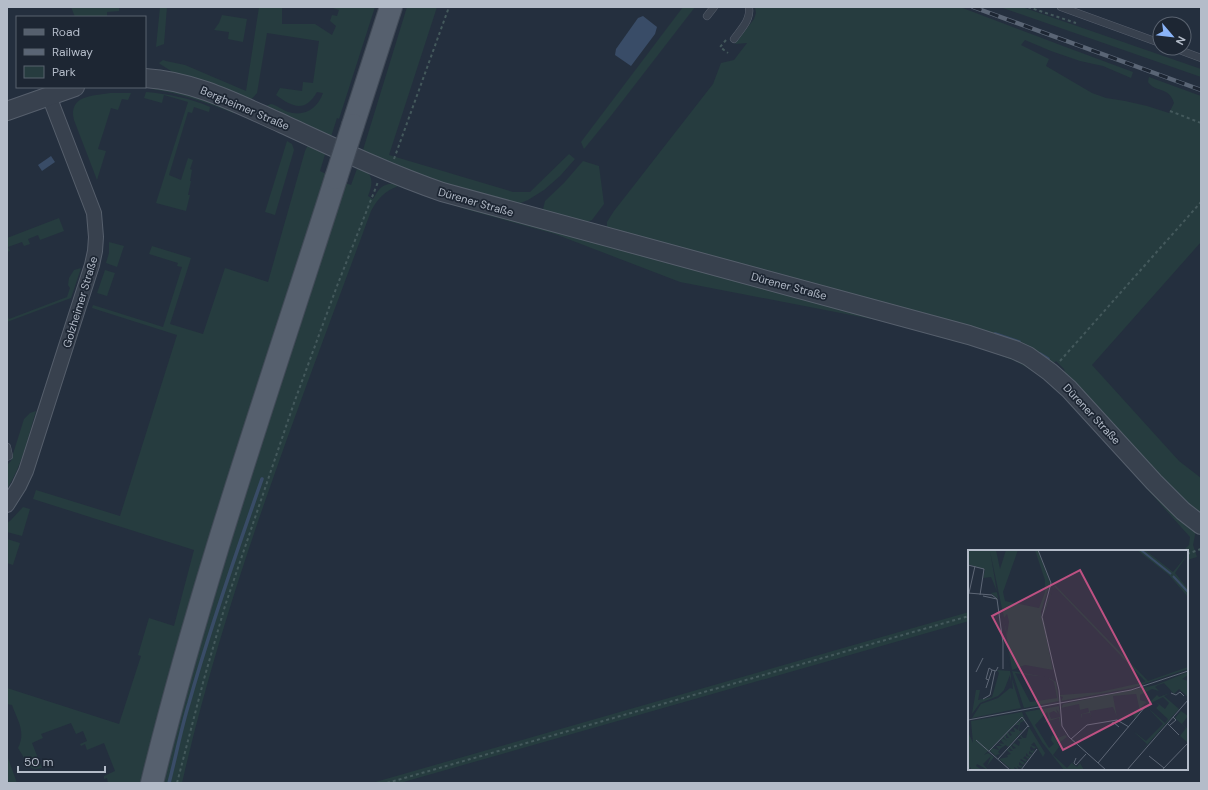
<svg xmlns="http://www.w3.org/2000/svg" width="1208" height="790" font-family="'DM Sans',sans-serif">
	<rect width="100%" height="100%" fill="#242f3e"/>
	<g fill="#263c3f">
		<polygon points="71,7 119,7 119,11 107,12 107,17 75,17"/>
		<polygon points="160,7 167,7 164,44 156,47"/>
		<path d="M259 7H282V24H315L332 35 336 26 330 21 332 15 337 16 339 10 330 7H375L339 119 337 118 330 140 265 109 266 106 271 104C277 105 282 110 288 112 305 117 318 108 323 93L317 92C305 113 292 107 276 95L280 88 302 91 303 82 313 83 319 41 267 33 257 93 250 101 171 74V71L160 64 159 63 163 60 166 61 185 65 246 91Z"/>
		<polygon points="407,7 437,7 389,155 513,192 530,192 569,154 575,159 560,176 544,190 528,200 518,204 483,199 397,166 363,150"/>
		<polygon points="683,7 695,7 610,117 584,149 581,142"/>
		<path d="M755 7H960L1063 46 1133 72 1131 78 1103 66 1080 61 1051 51 1025 40 1021 45 1049 59 1046 66 1092 93 1106 98 1125 101 1147 106 1169 113 1174 103C1169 86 1155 93 1148 82L1149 77 1201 96V242L1092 365 1179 461 1201 478V518L1067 378 1064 369 1056 361 1054 363 1051 364 607 228V222L614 211 713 84 721 63 734 60 747 43 735 44 754 19 756 13Z"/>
		<polygon points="1000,7 1022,7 1201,69 1201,77"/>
		<polygon points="222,15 247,19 243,42 228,39 229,32 214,30 219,23"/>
		<path d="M155 86 170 88 233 108V113C206 102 180 93 151 89Z"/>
		<path d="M146 92C168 94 190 98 210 107L209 112 194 107 192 113 188 112 169 175 181 180 188 158 193 160 190 169 192 170 190 181H191L188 195H190L186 211 156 203 188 102 164 95 162 103 144 98Z"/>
		<path d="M110 93H131L128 100 122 99 118 110 111 108 98 149 106 151 97 180 74 120C68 95 93 96 110 93Z"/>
		<polygon points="287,141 292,144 294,150 275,215 265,212"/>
		<path d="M308 145 326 151 320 171 326 174 188 610 171 665 141 783H108L107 778 104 779V776L115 771 104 743 87 750 85 744 81 746 80 744 87 741 83 731 76 734 71 723 41 734 43 738 32 743 42 768C37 769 33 770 29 766L18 748C26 731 18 722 12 705L7 704V688L119 724 141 656 138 655 149 618 174 626 194 550 33 499 36 490 120 516 177 335 92 308 93 305 163 327 182 267 177 266 178 263 149 254 152 246 191 258 170 324 203 334 225 268 268 282 305 151Z"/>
		<polygon points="583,161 599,166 604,204 592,220 587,222 544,213 543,209 545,201 564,183"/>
		<path d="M358 166C373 173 374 181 368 196L373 199C381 186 381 185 396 183L1001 351 1046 375 1195 530V535L1193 545 1197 557 1187 560V551H1178L1185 549 1189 545 1190 537 1063 395 1049 382 1033 371 1015 361 994 353 972 346 882 321 680 282 555 234 465 209 398 186C384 192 378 198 371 211 302 399 227 587 182 783H163C213 580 282 382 345 183L351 185Z"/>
		<polygon points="59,218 64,231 40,240 38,235 28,239 30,244 24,246 22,242 8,247 10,251 7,252 7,238"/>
		<polygon points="109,242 124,246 117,267 106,263 109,253"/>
		<polygon points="81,268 71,298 7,322 7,315 9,319 67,297 70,288 68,285 69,278 74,270"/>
		<polygon points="105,270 115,273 107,296 97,293"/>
		<path d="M36 411C28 437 22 466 7 489V465L11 461 12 457 24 419 30 413Z"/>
		<polygon points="23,507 30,509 22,536 7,532 7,523 11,520"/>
		<polygon points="7,539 20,543 13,565 7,563"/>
		<polygon points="969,612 969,621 400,783 372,783"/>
		<polygon points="7,758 8,758 17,783 7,783"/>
	</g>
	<g fill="#394c67">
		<polygon points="643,16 657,27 655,34 631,66 615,55 616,49 638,18"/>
		<polygon points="51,156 55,162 42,171 38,165"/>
	</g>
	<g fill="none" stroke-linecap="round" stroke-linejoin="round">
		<g stroke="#394c67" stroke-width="3.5">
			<polyline points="995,334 1019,342"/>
			<polyline points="1040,354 1048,359"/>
			<path d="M169 783C176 756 181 729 189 703 210 628 236 553 262 479"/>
		</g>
		<defs>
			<g id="service">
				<polyline points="1061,7 1160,43"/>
				<polyline points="707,16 714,7"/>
				<path d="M734 39C741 29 751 20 749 7"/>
				<polyline points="1174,48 1201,58"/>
				<polyline points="7,447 9,456 7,457"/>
			</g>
			<polyline id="minor" points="7,505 19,486 26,471 92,265 95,251 96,237 94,213 49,96"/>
			<g id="tertiary">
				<path d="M145 78C195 81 238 104 283 124 335 148 387 173 442 192L969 335 1015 350 1028 356 1050 372 1069 389 1154 482 1183 511 1201 525"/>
				<polyline points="7,111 75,87"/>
			</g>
			<g id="primary">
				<polyline points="353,125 391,7"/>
				<path d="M152 783C202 578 272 379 336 178"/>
			</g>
		</defs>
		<use href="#service" stroke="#565f6c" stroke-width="8"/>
		<use href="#minor" stroke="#565f6c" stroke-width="16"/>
		<use href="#tertiary" stroke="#565f6c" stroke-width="20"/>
		<use href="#primary" stroke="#414a57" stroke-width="24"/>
		<g stroke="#44595c" stroke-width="2" stroke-dasharray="3 3" stroke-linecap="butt">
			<polyline points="1028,7 1076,23"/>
			<polyline points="726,40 720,47 728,53"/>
			<polyline points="1170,111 1201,123"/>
			<polyline points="394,159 449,7"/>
			<polyline points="1060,361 1201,202"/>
			<polyline points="1187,554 1201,549"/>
			<polyline points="177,783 204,679 225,606 294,403 337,286 378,182"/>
			<polyline points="387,783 969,616"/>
		</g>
		<use href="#service" stroke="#38414e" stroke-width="7"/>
		<use href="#minor" stroke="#38414e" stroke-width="14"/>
		<use href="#tertiary" stroke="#38414e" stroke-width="18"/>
		<use href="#primary" stroke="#56606e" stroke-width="22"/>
		<defs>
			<polyline id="rail" points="973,7 1201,90"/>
		</defs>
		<use href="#rail" stroke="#5a6575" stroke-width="4.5"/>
		<use href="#rail" stroke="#1d2633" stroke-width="3" stroke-dasharray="9" stroke-linecap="butt"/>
		<defs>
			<polyline id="primary-bridge" points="336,178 353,125"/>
		</defs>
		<use href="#primary-bridge" stroke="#414a57" stroke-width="24" stroke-linecap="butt"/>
		<use href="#primary-bridge" stroke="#56606e" stroke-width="22"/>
	</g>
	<g text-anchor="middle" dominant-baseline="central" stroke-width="3.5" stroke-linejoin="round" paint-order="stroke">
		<g font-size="11" fill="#b4bcc9" stroke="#1d2633">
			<text transform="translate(245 108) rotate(23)">Bergheimer Straße</text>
			<text transform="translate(476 202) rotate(16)">Dürener Straße</text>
			<text transform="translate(789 286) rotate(15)">Dürener Straße</text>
			<text transform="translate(80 302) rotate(-73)">Golzheimer Straße</text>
			<text transform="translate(1092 414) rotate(47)">Dürener Straße</text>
		</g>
	</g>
	<g transform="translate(968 550)">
		<rect width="220" height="220" fill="#242f3e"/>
		<path d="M0 0H28L32 19 38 0H50L35 42 37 51 71 58 77 42V30L67 0H70L82 33 73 62 85 120 57 115 44 120 36 70 39 84 41 72 39 64 36 68 22 1 42 119 30 49 23 43 29 42 28 39 23 27 15 28 17 20 0 14ZM169 0H177L205 22 220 4 207 23 220 39V47L201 25ZM87 35 180 131 220 117V119L164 138 93 151 95 147 92 146 75 69 76 59ZM86 36 177 131V132L132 142 92 145 75 66ZM29 120 42 121 43 126 42 132V125L36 140 30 146 12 153 4 164 8 140H12L10 150 24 147 31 123ZM44 121 77 127 47 123 62 152 89 148 86 132 79 127 88 132 91 151 56 158ZM220 122V125L214 129 220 131V147L211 139 206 144 196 133 190 135 187 137 191 141 184 139 172 145V150L179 152 173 157V160L167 168 165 164 172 161 168 144 145 146 149 167 145 157 122 161 124 172 122 163 114 164V169L113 164 121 162 120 158 112 160 111 154 93 158 95 154 188 135ZM44 129 53 158 4 168 13 154 30 148 42 138 45 139ZM202 143 196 146 211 159 170 205 179 194 165 181 178 191 195 174 180 158 197 173 200 169 188 158 191 155 187 151 197 159 201 153 195 147 179 155 189 145 191 147ZM91 156 92 165 90 161 88 159 90 164 86 161 81 163 83 169 92 167 93 179 91 168 75 173 81 168 79 162 67 175 81 198 86 194 83 190 84 185 90 188 97 185 101 189 99 187 91 193 89 191 91 197 85 205 99 218 107 209 104 213 109 217 112 213 116 220H96L74 192 57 162ZM213 161 220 166 214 174 220 179 219 192 212 186 218 178 207 168ZM54 162 58 172 55 167 16 205 20 203 26 207 19 216 23 206 15 214 20 220 9 214 8 216 14 220H3V217L0 220V182L5 193 3 171ZM55 168 57 170 52 173 51 181 55 180 40 197 38 195 33 198 30 202 32 204 28 205 30 208 22 201 24 198 31 200 28 196H34L30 193 36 194 33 190 34 188 39 191 35 187 38 185V188H41L38 184 40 182 42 186 44 185 41 181 47 182 45 177 50 180 51 175H47ZM61 177 77 203 75 207 66 192 63 195 68 197 66 199 63 196 62 198 63 201 66 200 65 204 61 201V204H64L62 207 58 203V206L62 207 60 209 57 206 55 208 59 210 58 212 53 209 52 210 57 213 55 215 51 212V215L55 216 53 218 49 216 51 220 46 217 47 220H44L31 209 40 207 39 205 43 204 39 200 41 198 42 201H45L41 197 43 195 45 199 48 198 44 195 46 193 51 196 52 192 49 189H54L52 186 53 185 55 188H58Z" fill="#263c3f" fill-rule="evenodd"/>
		<path fill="none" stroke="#394c67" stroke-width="2" d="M173 0 203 24M205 26 220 42"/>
		<path fill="none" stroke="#5e6776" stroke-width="1" d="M70 0 83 33 74 67 91 140 94 176 101 187 138 220M0 15 16 19 12 45M0 43 24 45 29 49 35 93V119M1 43 7 16M15 46 29 49M8 122 15 108M21 130 18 129 21 118 24 120M18 138 24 120 28 121 30 117M203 143 208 145 212 142 216 146M15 149 22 145 27 121M0 170 163 140 220 121M199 173 211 185M202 175 208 170 205 167M142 176 145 172 151 177M103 189 119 175 149 170 161 177M8 190 42 220M21 201 54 167 61 177M181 206 196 218M108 208 106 213 108 215 118 204M30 209 60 176M130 213 177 157M53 220 69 199M159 220 220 150M194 220 220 193"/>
		<path fill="#bd5182" fill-opacity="0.15" stroke="#bd5182" stroke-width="2" d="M112 20 183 154 95 200 24 66Z"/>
		<rect width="220" height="220" fill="none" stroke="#b4bcc9" stroke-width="2"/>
	</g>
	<rect width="1208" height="790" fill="none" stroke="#b4bcc9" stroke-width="16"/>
	<rect x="16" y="16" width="130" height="72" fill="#1d2633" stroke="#59626f"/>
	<rect x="24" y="29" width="20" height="6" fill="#56606e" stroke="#59626f"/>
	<text x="52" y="36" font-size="12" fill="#b4bcc9">Road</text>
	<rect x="24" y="49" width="20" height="6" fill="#5a6575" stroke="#59626f"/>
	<text x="52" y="56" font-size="12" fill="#b4bcc9">Railway</text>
	<rect x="24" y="66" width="20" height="12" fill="#263c3f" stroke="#59626f"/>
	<text x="52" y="76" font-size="12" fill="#b4bcc9">Park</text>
	<g transform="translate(1172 36) rotate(118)"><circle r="19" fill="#1d2633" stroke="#59626f"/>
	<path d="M0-3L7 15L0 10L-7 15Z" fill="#8ab4f8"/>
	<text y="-6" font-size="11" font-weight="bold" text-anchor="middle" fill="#b4bcc9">N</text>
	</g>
	<path d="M18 766v6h87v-6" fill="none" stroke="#b4bcc9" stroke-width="2"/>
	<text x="24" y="766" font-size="12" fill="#b4bcc9" stroke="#1d2633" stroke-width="3" paint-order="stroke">50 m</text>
</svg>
